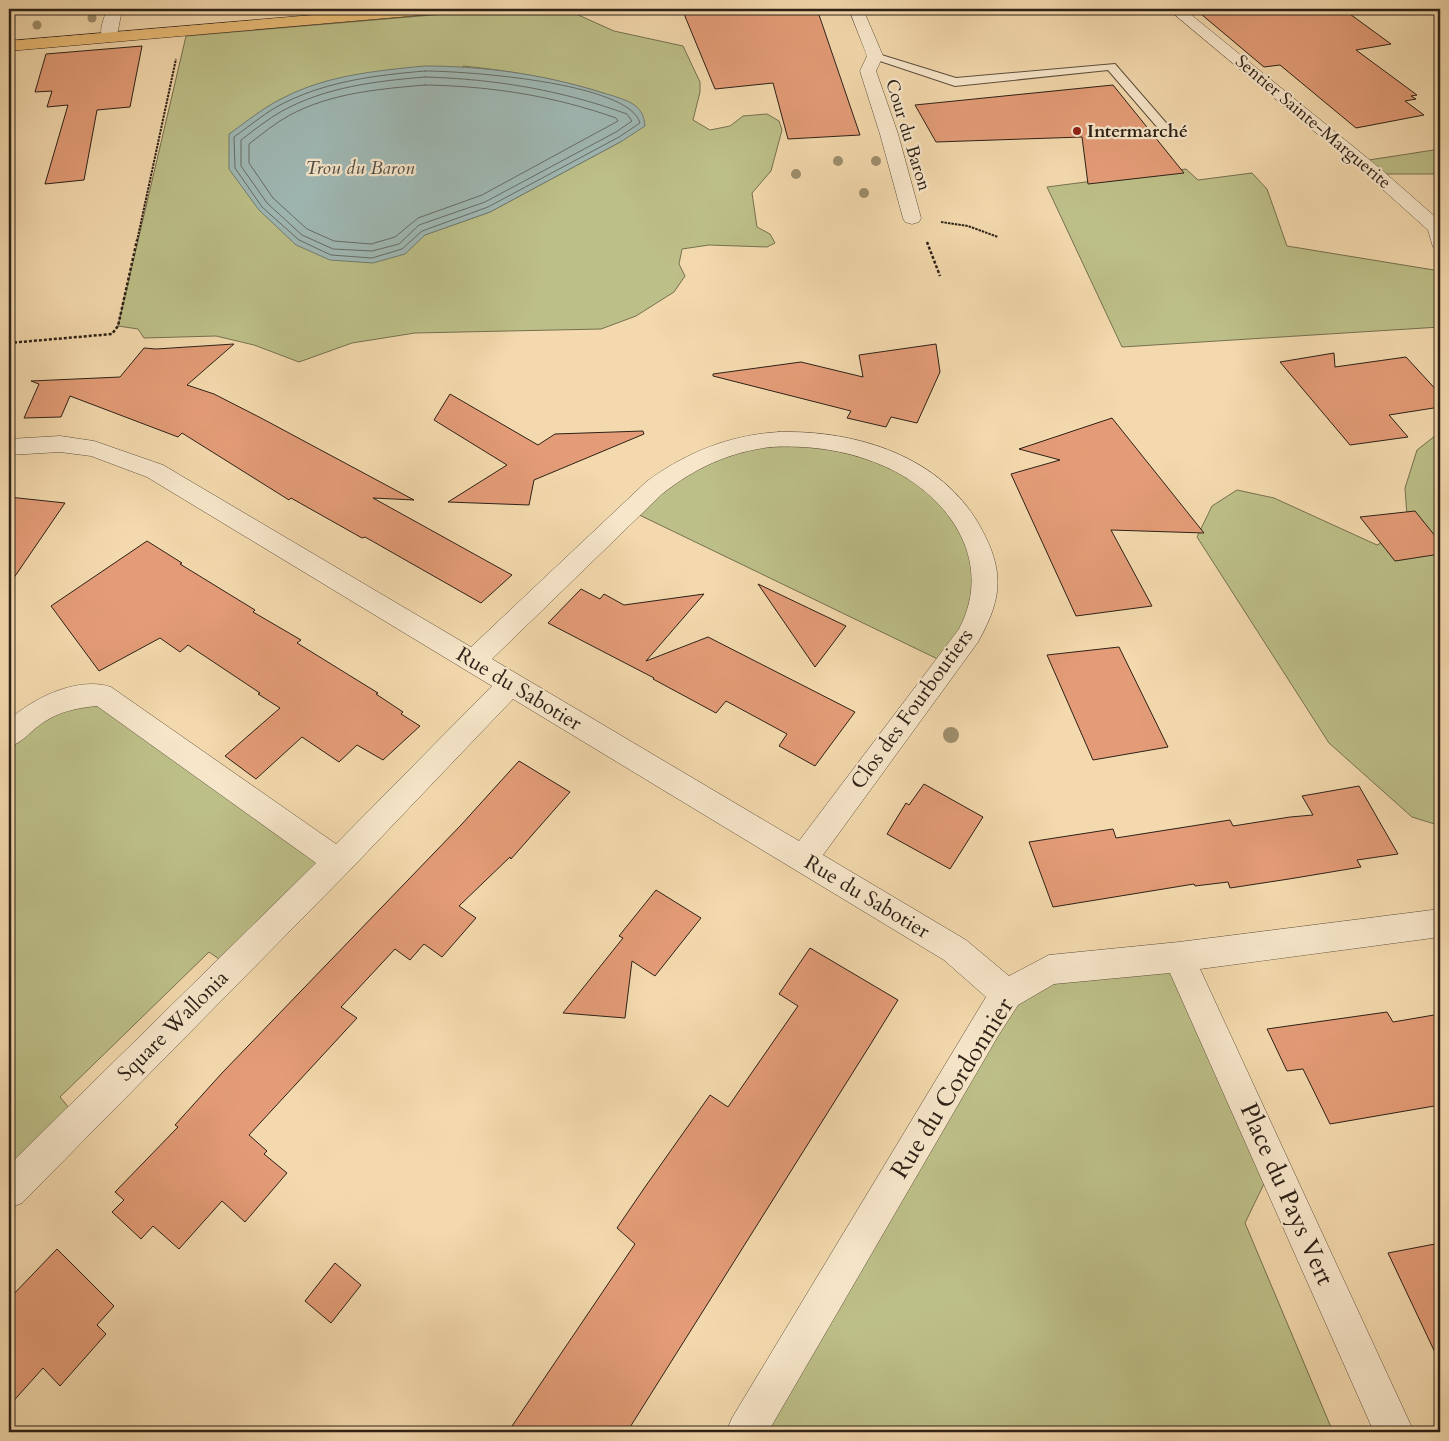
<svg xmlns="http://www.w3.org/2000/svg" width="1449" height="1441" font-family="Cardo,serif">
	<rect width="100%" height="100%" fill="#f3d9ad"/>
	<filter id="stains"><feTurbulence type="fractalNoise" baseFrequency=".004" numOctaves="4"/><feColorMatrix values="0 0 0 0 .2 0 0 0 0 .09 0 0 0 0 .02 0 0 0 .5 -.17"/></filter>
	<radialGradient id="worn" r=".72"><stop offset=".6" stop-color="#630" stop-opacity="0"/><stop offset="1" stop-color="#630" stop-opacity=".3"/></radialGradient>
	<g fill="#bdbf88" stroke="#757050" fill-rule="evenodd">
		<path d="M503 9H565L614 31 683 46 700 82V92L693 120 710 130 730 126 743 116 767 114 779 121 782 130 771 171 752 193 757 227 770 234 775 243 767 247 709 245 682 249 679 264 685 276 674 292 636 316 601 329 415 333 352 343 299 362 254 345 216 336 144 338 138 329 118 326 186 36ZM463 66C512 71 559 79 606 94L622 141 490 212 424 235 405 254Z"/>
		<polygon points="1440,149 1440,174 1376,174 1369,160"/>
		<polygon points="1186,169 1198,180 1252,173 1267,189 1287,246 1440,271 1440,327 1122,347 1047,187"/>
		<polygon points="1440,432 1440,824 1438,825 1412,817 1329,743 1197,537 1212,506 1237,490 1274,498 1377,545 1408,530 1405,488 1417,450"/>
		<polygon points="757,441 844,444 936,487 985,582 948,664 629,510 654,488"/>
		<polygon points="101,695 338,862 232,968 209,952 60,1097 79,1120 9,1190 9,736 34,714"/>
		<polygon points="1179,957 1273,1165 1245,1223 1333,1432 746,1432 986,1025 1007,994"/>
	</g>
	<path fill="#9fb8b4" stroke="#717c75" d="M424 66C483 66 541 74 597 91 609 95 623 98 633 104 642 110 644 117 645 126L622 141 490 212 425 235 405 254 373 263 330 260 296 245 259 210 229 169V134C246 122 264 107 283 98 327 75 376 71 424 66Z"/>
	<g fill="none" stroke-linecap="round" stroke-linejoin="round">
		<g stroke="#666c66" stroke-width="1">
			<path d="M425 71C463 71 629 82 640 123L619 137 488 207 422 231 402 249 372 258 331 255 299 240 262 207 235 168 234 137C251 125 267 111 286 102 329 81 377 75 425 71Z"/>
			<path d="M425 77C495 79 561 90 627 114L632 121 616 132 485 202 419 225 399 244 372 251 333 249 302 235 267 203 241 166V140C254 130 268 119 282 111 326 87 376 81 425 77Z"/>
			<path d="M425 85C491 86 554 96 616 118L618 121 482 195 418 218 395 237 371 244 334 241 307 229 273 198 249 163V144C262 134 275 123 290 115 331 93 379 89 425 85Z"/>
		</g>
	</g>
	<g fill="#e39c77" stroke="#2d2117">
		<polygon points="682,9 817,9 860,135 788,139 773,83 715,89"/>
		<polygon points="1195,9 1343,9 1391,44 1356,50 1417,95 1411,96 1416,99 1405,101 1424,115 1356,128 1280,65 1264,67"/>
		<polygon points="142,46 130,107 97,110 84,180 45,184 68,105 47,107 52,91 35,92 46,54"/>
		<polygon points="1113,85 1184,173 1088,184 1082,137 936,142 915,105"/>
		<polygon points="234,344 187,385 214,394 261,418 414,500 373,498 512,575 481,603 365,537 362,538 291,498 289,500 182,433 178,437 70,396 61,417 24,418 39,384 31,381 120,377 144,348 156,349"/>
		<polygon points="936,344 940,372 917,423 891,417 886,427 847,418 851,411 713,376 713,374 801,362 863,377 859,355"/>
		<polygon points="1334,353 1335,367 1406,357 1440,394 1440,407 1389,415 1408,437 1350,445 1280,362"/>
		<polygon points="450,394 538,445 555,434 643,431 644,434 534,480 529,505 448,502 507,465 434,420"/>
		<polygon points="1112,418 1204,533 1111,530 1152,606 1076,616 1011,474 1060,460 1019,449"/>
		<polygon points="9,497 65,503 9,585"/>
		<polygon points="1415,511 1440,542 1440,554 1395,561 1360,517"/>
		<polygon points="147,541 182,563 180,564 255,610 253,612 301,640 297,643 378,693 376,694 403,712 401,714 420,726 383,760 357,745 339,762 302,737 256,779 225,756 280,708 258,694 260,693 188,645 180,652 160,638 99,671 51,606"/>
		<polygon points="758,584 846,626 815,667"/>
		<polygon points="581,589 600,599 604,594 624,605 704,594 646,661 708,637 855,712 815,766 779,746 787,734 726,701 716,713 653,679 654,678 548,623"/>
		<polygon points="1119,647 1168,747 1093,760 1047,655"/>
		<polygon points="519,761 570,792 511,859 510,857 459,906 476,918 442,957 424,944 410,960 395,949 341,1007 357,1018 249,1135 267,1151 264,1154 287,1173 245,1222 222,1201 179,1249 153,1226 141,1239 112,1212 124,1200 115,1192 178,1127 175,1125 222,1073 461,825"/>
		<polygon points="924,784 983,817 950,869 887,834 906,803 909,805"/>
		<polygon points="1359,786 1398,854 1357,860 1361,867 1289,879 1230,888 1228,882 1195,886 1194,884 1053,907 1029,842 1113,829 1116,838 1230,820 1233,826 1290,817 1313,815 1302,796"/>
		<polygon points="656,890 701,918 655,976 632,961 625,1018 563,1013 623,938 619,936"/>
		<polygon points="810,948 898,1000 867,1050 627,1432 508,1432 635,1244 617,1228 645,1187 710,1095 728,1107 798,1006 779,994"/>
		<polygon points="1387,1012 1393,1022 1440,1014 1440,1105 1330,1124 1303,1069 1287,1071 1267,1029"/>
		<polygon points="1440,1243 1440,1363 1388,1253"/>
		<polygon points="57,1249 114,1306 97,1325 106,1334 60,1386 43,1368 9,1406 9,1299"/>
		<polygon points="335,1263 361,1285 331,1323 305,1301"/>
	</g>
	<g fill="none" stroke-linecap="round" stroke-linejoin="round">
		<defs>
			<polygon id="lane" points="875,53 956,78 1115,64 1174,132 1172,135 1164,135 1108,70 955,86 871,58 869,56"/>
			<g id="street">
				<path d="M107 9H123C119 19 119 32 115 40H103C98 31 104 19 107 9Z"/>
				<polygon points="849,9 863,9 883,56 876,71 898,134 921,218 919,222 912,224 905,222 903,218 880,134 860,71 867,56"/>
				<polygon points="1168,9 1184,9 1382,170 1440,221 1440,249 1433,247 1428,230 1370,178"/>
				<path d="M779 432C856 430 942 456 981 528 1005 572 1002 599 978 642L823 855 966 940 1009 976 1049 955 1179 942 1440 909V937L1200 969 1414 1432H1374L1170 973 1054 984 1018 1005 998 1036 768 1432H726L732 1418 986 997 944 960 513 699 349 871 22 1203 9 1208V1165L316 863 97 706C78 708 60 711 44 722 31 730 24 742 9 747V720C33 698 78 676 111 687L336 844 492 686 147 477 91 456 60 452 9 455V439L60 436 94 441 163 465 471 647 646 482C685 453 729 435 779 432ZM771 447C808 445 845 450 879 464 946 491 996 559 959 629L799 841 492 659 662 494C695 468 729 452 771 447Z"/>
			</g>
			<polygon id="primary" points="384,9 441,9 438,12 433,14 9,51 9,41"/>
		</defs>
		<use href="#lane" stroke="#5e4f3c" stroke-width="2"/>
		<use href="#street" stroke="#5e4f3c" stroke-width="1"/>
		<use href="#primary" stroke="#2d2117" stroke-width="1"/>
		<g stroke="#2d2117" stroke-width="2" stroke-dasharray="2.5 1" stroke-linecap="butt">
			<polyline points="9,89 13,75"/>
			<polyline points="9,123 11,130 9,142"/>
			<polyline points="941,222 968,226 998,237"/>
			<polyline points="137,241 176,59"/>
		</g>
		<g stroke="#2d2117" stroke-width="2.5" stroke-dasharray="3 2" stroke-linecap="butt">
			<polyline points="927,242 940,276"/>
			<polyline points="9,343 112,334 118,326 137,240"/>
		</g>
		<use href="#lane" fill="#f7e6ca" fill-rule="evenodd"/>
		<use href="#street" fill="#f7e6ca" fill-rule="evenodd"/>
		<use href="#primary" fill="#eabc76" fill-rule="evenodd"/>
	</g>
	<g fill="#9e8e6d">
		<circle cx="92" cy="18" r="4.5"/>
		<circle cx="37" cy="25" r="4.5"/>
		<circle cx="838" cy="161" r="5"/>
		<circle cx="876" cy="161" r="5"/>
		<circle cx="796" cy="174" r="5"/>
		<circle cx="864" cy="193" r="5"/>
		<circle cx="951" cy="735" r="8"/>
	</g>
	<circle fill="#8f2418" stroke="#f7e6ca" stroke-width="2" cx="1077" cy="131" r="5"/>
	<g text-anchor="middle" dominant-baseline="central" stroke-width="4.5" stroke-linejoin="round" paint-order="stroke">
		<g font-size="18" fill="#2d2117" stroke="#f7e6ca">
			<text transform="translate(1313 122) rotate(40)">Sentier Sainte-Marguerite</text>
			<text transform="translate(908 135) rotate(73)">Cour du Baron</text>
		</g>
		<g font-size="18" font-weight="bold" fill="#2d2117" stroke="#f7e6ca" text-anchor="start">
			<text x="1087" y="131">Intermarché</text>
		</g>
		<g font-size="19" font-style="italic" fill="#4f4e46" stroke="#f7e6ca">
			<text x="360" y="168">Trou du Baron</text>
		</g>
		<g font-size="21" fill="#2d2117" stroke="#f7e6ca">
			<text transform="translate(519 689) rotate(31)">Rue du Sabotier</text>
			<text transform="translate(912 709) rotate(-54)">Clos des Fourboutiers</text>
			<text transform="translate(867 897) rotate(31)">Rue du Sabotier</text>
			<text transform="translate(173 1026) rotate(-45)">Square Wallonia</text>
		</g>
		<g font-size="25" fill="#2d2117" stroke="#f7e6ca">
			<text transform="translate(952 1088) rotate(-58)">Rue du Cordonnier</text>
			<text transform="translate(1287 1194) rotate(66)">Place du Pays Vert</text>
		</g>
	</g>
	<rect width="1449" height="1441" fill="none" stroke="#f3d9ad" stroke-width="30"/>
	<rect x="10" y="10" width="1429" height="1421" fill="none" stroke="#2d2117" stroke-width="2.5"/>
	<rect x="15" y="15" width="1419" height="1411" fill="none" stroke="#2d2117"/>
	<rect width="100%" height="100%" filter="url(#stains)"/>
	<rect width="100%" height="100%" fill="url(#worn)"/>
</svg>
